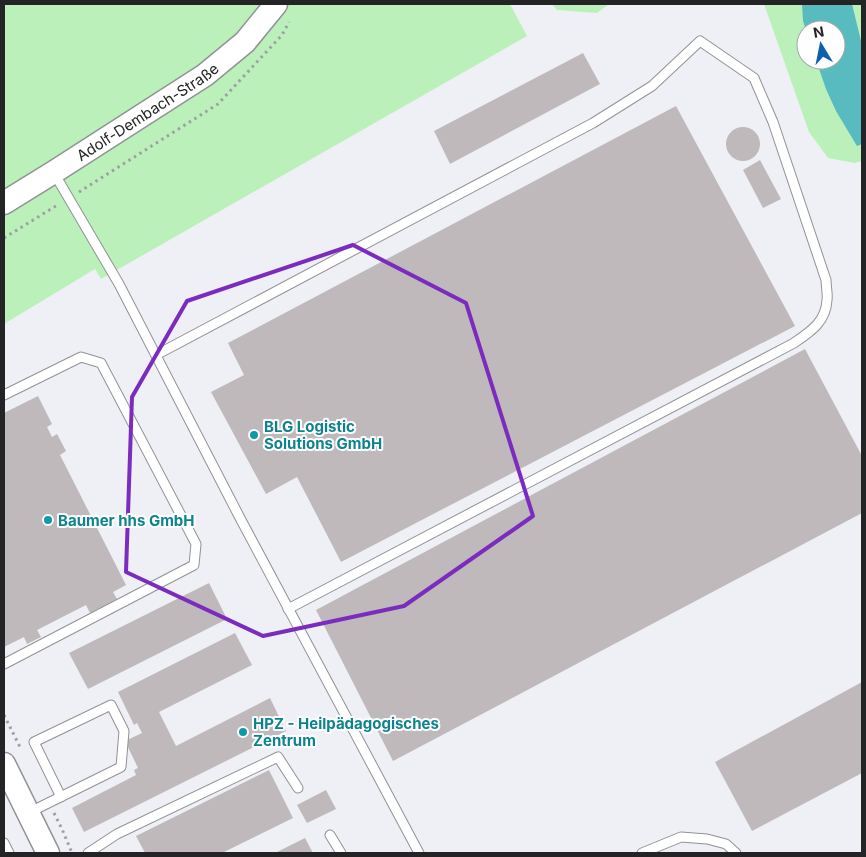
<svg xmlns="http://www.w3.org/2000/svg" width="866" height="857" font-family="Inter,sans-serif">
	<rect width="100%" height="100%" fill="#eff0f5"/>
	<g fill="#bbf0bb" fill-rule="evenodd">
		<polygon points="4,4 510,4 527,36 101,279 95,269 4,324"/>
		<polygon points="552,4 609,4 597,13 557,10"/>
		<path d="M764 4H862V161L855 163 828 158 809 132ZM806 30H836V60H806Z"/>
	</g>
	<polygon fill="#57bbc0" points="802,4 852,4 862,45 862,144 857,146 836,111 826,89 816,60 836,60 836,30 806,30 803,21"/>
	<g fill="#bfb9bb">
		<polygon points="583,53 600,84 450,164 434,131"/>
		<polygon points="676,106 795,326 341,562 297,477 266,494 211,392 244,375 228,343"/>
		<circle cx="743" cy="144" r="17"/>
		<polygon points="760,160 781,199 763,208 743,170"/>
		<polygon points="805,349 862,456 862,513 393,761 316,610"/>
		<polygon points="38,396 52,424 47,427 52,437 57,434 66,451 60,455 126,585 113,592 117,599 90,613 86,605 37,630 41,637 27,644 24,637 4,647 4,413"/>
		<polygon points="209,583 227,619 88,689 69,653"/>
		<polygon points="235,633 252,665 159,712 176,746 270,698 286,731 84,832 72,808 136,775 134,770 138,768 125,741 142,733 137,723 134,725 118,692"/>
		<polygon points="862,682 862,773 752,831 715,762"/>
		<polygon points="269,770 293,818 222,853 145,853 136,836"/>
		<polygon points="326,790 336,809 307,823 297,805"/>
		<polygon points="305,838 313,853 275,853"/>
	</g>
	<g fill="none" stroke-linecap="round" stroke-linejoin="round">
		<defs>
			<g id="lane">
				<polyline points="54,173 119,284 240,518 419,853"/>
				<path d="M156 355 593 123 652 86 700 41 754 78 773 122 826 280C826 287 828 294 827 300 826 322 810 332 794 343L288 609"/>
				<polyline points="4,395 81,357 101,363 196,544 194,565 4,664"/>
				<polyline points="28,813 121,767 124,731 111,705 34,742 61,797"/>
				<polyline points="330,835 341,853"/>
				<polyline points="4,843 9,853"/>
				<polyline points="88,853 117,834 278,757 298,788"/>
				<polyline points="642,853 681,837 707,839 726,844 736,853"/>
			</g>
			<g id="secondary">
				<path id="s1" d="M4 203 54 172 205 75 245 42 276 4"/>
				<polyline points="4,764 48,853"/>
			</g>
		</defs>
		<use href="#lane" stroke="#919296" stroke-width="11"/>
		<use href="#secondary" stroke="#919296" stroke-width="25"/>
		<g stroke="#9f9fa3" stroke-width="3" stroke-dasharray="2.5 4" stroke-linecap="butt">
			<polyline points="79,192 218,104 282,35 289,22"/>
			<polyline points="4,238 59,204"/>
			<polyline points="4,715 21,749"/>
			<polyline points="54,813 62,829 72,853"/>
		</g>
		<use href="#lane" stroke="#fff" stroke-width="9"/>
		<use href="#secondary" stroke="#fff" stroke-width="22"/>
	</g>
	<path fill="none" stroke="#7b2cbf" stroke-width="4" stroke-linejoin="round" d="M353 245 466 303 533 516 404 606 263 636 126 572 132 397 187 301Z"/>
	<g fill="#0f9aa8" stroke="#fefeff" stroke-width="2">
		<circle cx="254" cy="435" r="5"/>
		<circle cx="48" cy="520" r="5"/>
		<circle cx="243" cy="732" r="5"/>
	</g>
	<g text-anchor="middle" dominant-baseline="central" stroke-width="4" stroke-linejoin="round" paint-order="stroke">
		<g font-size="15" fill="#242426" stroke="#fefeff">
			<text stroke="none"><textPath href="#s1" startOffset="170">Adolf-Dembach-Straße</textPath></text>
		</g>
		<g font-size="15" font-weight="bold" fill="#0d838f" stroke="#fefeff" text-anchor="start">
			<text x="264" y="426">BLG Logistic<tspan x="264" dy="17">Solutions GmbH</tspan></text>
			<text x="58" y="520">Baumer hhs GmbH</text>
			<text x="253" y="723">HPZ - Heilpädagogisches<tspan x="253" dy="17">Zentrum</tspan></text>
		</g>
	</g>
	<rect width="866" height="857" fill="none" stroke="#242426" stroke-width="10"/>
	<g transform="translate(821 45) rotate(350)"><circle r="24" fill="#fefeff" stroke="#a7a7a8"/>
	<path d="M0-4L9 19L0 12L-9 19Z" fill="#0d60ae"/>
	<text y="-8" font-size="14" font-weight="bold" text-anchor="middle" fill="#242426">N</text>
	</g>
</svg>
